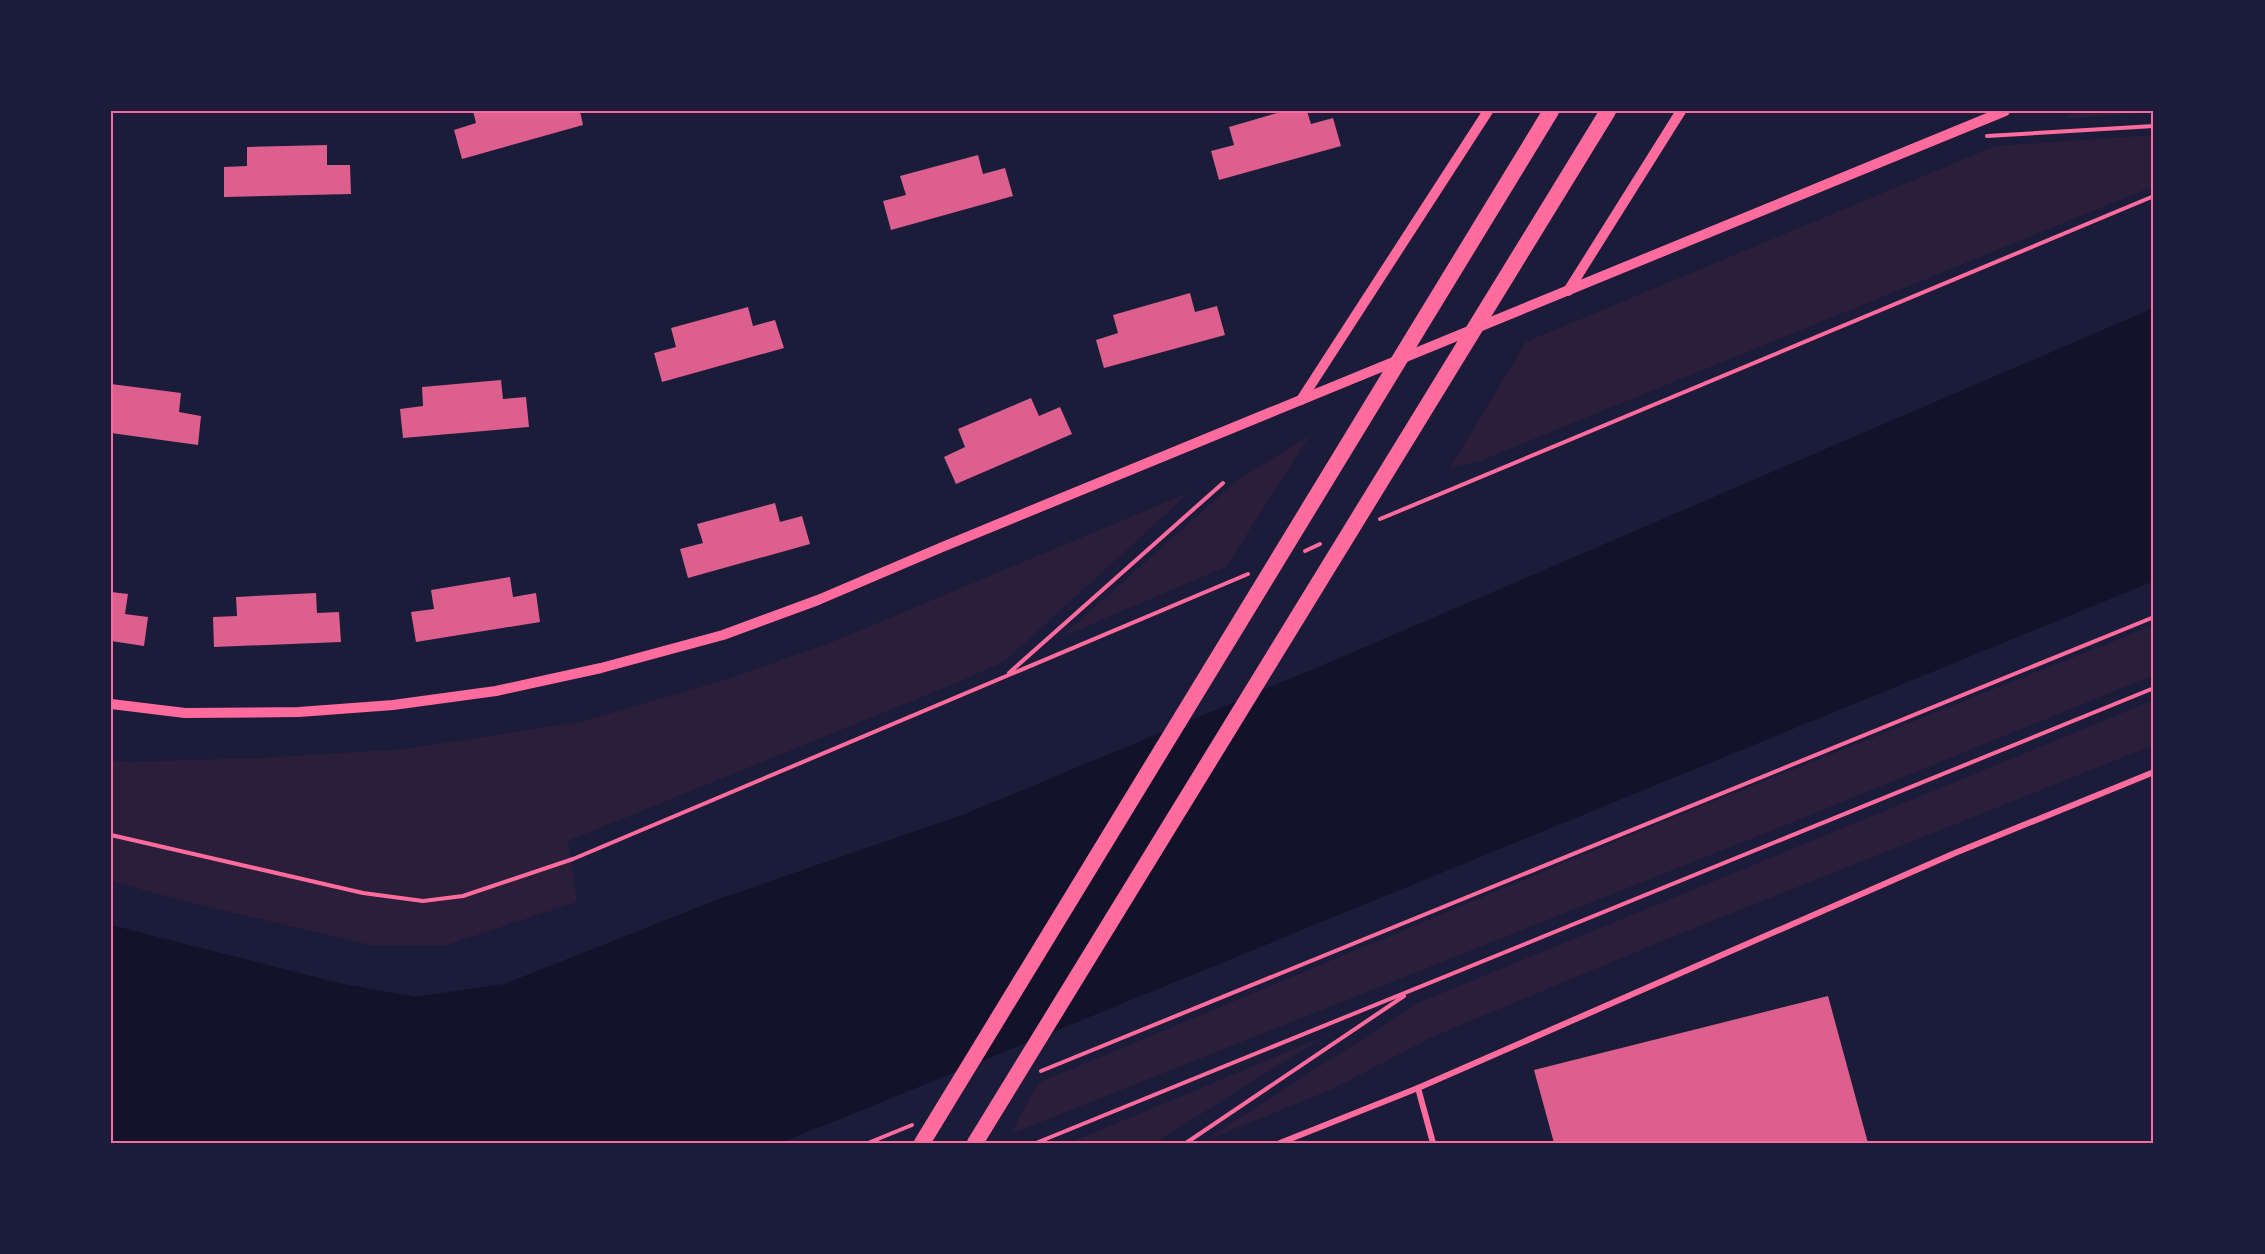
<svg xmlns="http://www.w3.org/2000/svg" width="2265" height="1254" font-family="Montserrat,sans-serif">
	<rect width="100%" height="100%" fill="#1b1b3a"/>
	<g fill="#2a1e3b">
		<polygon points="2081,111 2154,111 2154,112 2062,119"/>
		<polygon points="2154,135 2154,186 1480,461 1449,469 1526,342 1995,146"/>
		<polygon points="1310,435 1226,567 1061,637 1235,482"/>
		<polygon points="1190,492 1005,661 961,681 568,841 577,902 447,945 374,946 188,902 111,881 111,760 128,762 260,758 405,749 580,722 731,678 837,640"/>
		<polygon points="2154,625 2154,675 1783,826 1011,1134 1038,1083 1667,820"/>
		<polygon points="2154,700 2154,745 1677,935 1432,1037 1333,1089 1200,1143 1420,1002"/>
		<polygon points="1323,1037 1155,1143 1069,1143"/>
	</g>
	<polygon fill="#12122b" points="2154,308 2154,581 855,1113 779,1143 111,1143 111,925 339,983 415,997 504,984 716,900 965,814 1311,670"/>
	<g fill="#dd5f8e">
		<polygon points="473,111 580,111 583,125 462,159 454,130 476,123"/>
		<polygon points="1284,111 1307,111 1311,124 1333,118 1341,146 1219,180 1211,151 1234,145 1229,127"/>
		<polygon points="327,145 327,165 350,165 351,194 224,197 224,167 247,166 247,147"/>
		<polygon points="978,155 983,174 1005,168 1013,196 891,230 883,201 906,195 900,176"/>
		<polygon points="1190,293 1195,312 1217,306 1225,335 1104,368 1096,340 1118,333 1113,315"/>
		<polygon points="748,307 753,326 775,320 784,348 662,382 654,353 676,347 671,328"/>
		<polygon points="501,380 503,399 526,397 529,427 403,438 400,409 423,406 422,387"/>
		<polygon points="111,384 181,393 179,412 201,416 198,445 111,433"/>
		<polygon points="1031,398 1039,416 1060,407 1072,434 956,484 944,457 965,447 958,429"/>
		<polygon points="775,503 780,522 802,516 810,544 688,578 680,549 703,543 697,524"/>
		<polygon points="510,577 513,597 536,593 540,622 416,642 411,612 434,609 431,590"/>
		<polygon points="111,592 128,594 125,614 148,617 144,646 111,641"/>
		<polygon points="316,593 317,613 339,612 341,642 214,647 213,617 237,616 236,597"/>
		<polygon points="1828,996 1868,1143 1554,1143 1534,1070"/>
	</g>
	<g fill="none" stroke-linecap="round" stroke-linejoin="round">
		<g stroke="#ff6b9d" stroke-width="4">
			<polyline points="1987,136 2154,126"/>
			<polyline points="1380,519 2154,196"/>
			<polyline points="1305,551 1320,544"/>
			<polyline points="1009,673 1223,483"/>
			<polyline points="111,835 363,893 423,901 463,896 573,859 1248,574"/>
			<polyline points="1041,1071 2154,617"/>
			<polyline points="868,1143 912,1125"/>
			<polyline points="1036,1143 2154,688"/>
			<polyline points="1186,1143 1404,996"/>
		</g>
		<g stroke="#ff6b9d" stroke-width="6">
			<polyline points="1418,1088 1433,1143"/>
			<polyline points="1280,1143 1418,1088 1955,853 2154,772"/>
		</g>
		<g stroke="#ff6b9d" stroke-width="10">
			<polyline points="1568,291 1681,111"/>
			<polyline points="1301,400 1488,111"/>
			<polyline points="111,704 185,713 299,712 393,705 496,691 601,668 723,635 818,600 940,548 2005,111"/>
		</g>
		<g stroke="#ff6b9d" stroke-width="16">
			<polyline points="922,1143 1551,111"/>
			<polyline points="975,1143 1608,111"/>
		</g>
	</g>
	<rect width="2265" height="1254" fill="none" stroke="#1b1b3a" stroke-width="225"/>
	<rect x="112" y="112" width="2040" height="1030" fill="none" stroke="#ff6b9d" stroke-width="2"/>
</svg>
